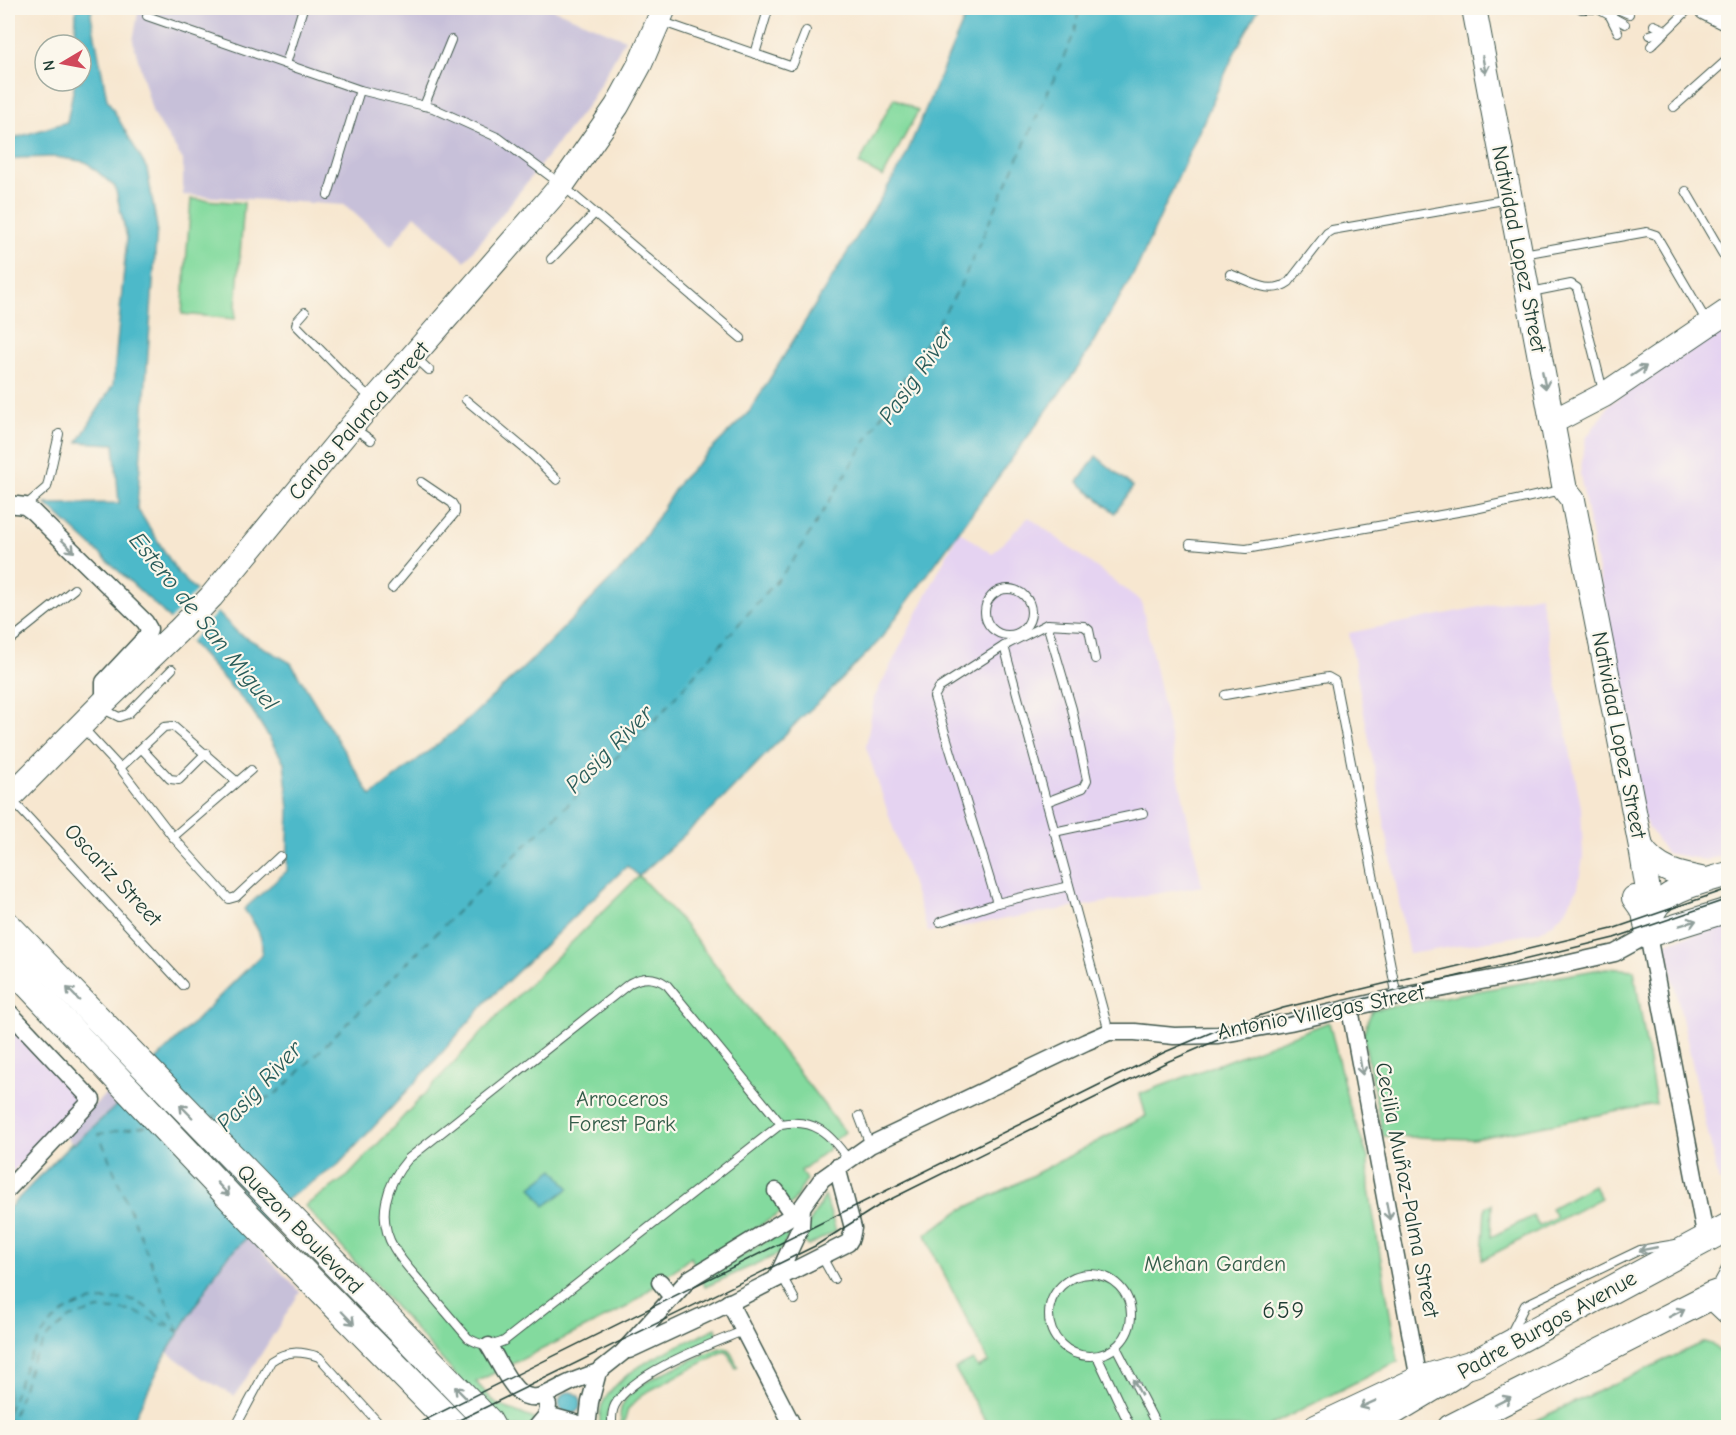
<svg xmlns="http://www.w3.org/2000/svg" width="1736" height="1435" font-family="'Comic Neue',sans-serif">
	<rect width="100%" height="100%" fill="#fbf7ec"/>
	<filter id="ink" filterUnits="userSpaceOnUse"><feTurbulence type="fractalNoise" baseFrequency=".0167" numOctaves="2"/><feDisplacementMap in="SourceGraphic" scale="12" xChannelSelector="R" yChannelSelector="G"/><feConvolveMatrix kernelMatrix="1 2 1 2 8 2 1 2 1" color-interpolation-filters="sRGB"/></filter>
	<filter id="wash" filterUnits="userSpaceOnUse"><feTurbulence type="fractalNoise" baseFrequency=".008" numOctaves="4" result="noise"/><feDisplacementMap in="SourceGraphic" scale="24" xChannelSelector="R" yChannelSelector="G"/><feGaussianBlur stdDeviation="1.35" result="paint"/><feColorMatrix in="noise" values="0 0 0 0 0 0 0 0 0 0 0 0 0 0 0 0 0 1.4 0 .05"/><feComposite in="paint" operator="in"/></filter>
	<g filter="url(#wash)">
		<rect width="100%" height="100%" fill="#f7e7d0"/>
		<g fill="#e5d3f1">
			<polygon points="1728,324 1728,853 1706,860 1666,853 1644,820 1580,474 1586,438 1611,403"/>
			<polygon points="1029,517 1141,601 1202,886 928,932 866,747 874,698 959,531 992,554"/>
			<polygon points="1540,595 1581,807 1583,857 1578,887 1566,910 1552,924 1540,931 1530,934 1409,954 1349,633"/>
			<polygon points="1728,924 1728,1180 1719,1182 1665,943"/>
			<polygon points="8,1018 86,1099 8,1176"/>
		</g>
		<g fill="#c7c0d9">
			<polygon points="139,8 550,8 625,39 590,102 465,261 415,215 391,246 345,205 183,195 183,160 153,114 133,41"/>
			<polygon points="106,1094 116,1106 102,1118 108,1125 74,1145 63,1134"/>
			<polygon points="248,1237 300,1292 235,1396 203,1378 167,1352 223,1261"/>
		</g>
		<g fill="#83da9e" stroke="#518c69" stroke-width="1.5">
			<polygon points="894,98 918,111 883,177 859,164"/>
			<polygon points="191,199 244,203 235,319 182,314"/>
			<polygon points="639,876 680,919 845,1132 829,1145 829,1149 801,1171 806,1180 793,1203 782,1212 695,1266 691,1257 627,1307 476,1382 496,1404 537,1420 529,1427 502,1427 305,1206 348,1176 501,1012"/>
			<polygon points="1606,968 1634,970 1656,1104 1473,1139 1383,1136 1363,1034 1372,1010"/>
			<polygon points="1329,1022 1348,1101 1368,1158 1369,1189 1398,1361 1267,1427 989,1427 955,1369 973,1360 978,1368 989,1362 934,1255 926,1234 961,1210 1012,1186 1146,1116 1140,1094"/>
			<polygon points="1593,1185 1601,1198 1482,1260 1485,1207 1492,1204 1491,1237 1533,1216 1539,1226 1556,1217 1551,1208"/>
			<polygon points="825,1196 836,1231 808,1246 801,1237"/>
			<polygon points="795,1224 779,1254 705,1287 701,1279"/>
			<path d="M716 1328 718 1336 651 1369 612 1403 607 1416 608 1427 600 1428C600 1420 599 1412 602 1405 619 1367 682 1345 716 1328Z"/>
			<polygon points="1704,1342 1711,1344 1728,1359 1728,1427 1521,1427"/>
			<path d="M725 1347 729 1349 738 1367 736 1368 726 1350 643 1394 628 1409 623 1427C607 1393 662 1374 685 1363 698 1358 711 1349 725 1347Z"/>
		</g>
		<g fill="#4db9c9" stroke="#367b7e" stroke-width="1.5">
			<path d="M76 8H92L91 15 107 99 147 169 157 227 137 508 178 573 238 633 291 663 371 796 461 726 536 656 631 559 680 481 750 411 903 162 969 8H1259L1235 52 1137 268 1080 365 879 641 821 700 801 718 714 808 639 876 627 866 487 1001 425 1072 338 1165 287 1199 223 1261 167 1352 130 1427 8 1428V1209L72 1143 74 1144 116 1106 157 1059 261 955C266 938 254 923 244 909L287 871 289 809 284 762 252 710 162 611 46 504 119 503 114 444 78 442 113 385 127 238 115 187 86 162 56 157 19 158 8 161V140L67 122 75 81H81V45H75Z"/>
			<polygon points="1096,456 1133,487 1115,513 1078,482"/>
			<polygon points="554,1169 569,1188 545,1206 531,1187"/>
			<circle cx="570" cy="1403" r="11"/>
		</g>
		<polygon fill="#f7e7d0" points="198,589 219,610 190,642 168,622"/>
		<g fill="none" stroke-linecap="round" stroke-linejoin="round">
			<g stroke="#2a5c59" stroke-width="1.5" stroke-dasharray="8 6" stroke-linecap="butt">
				<polyline points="210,1117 244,1111 278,1092 294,1077 462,907 657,718 791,564 960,287 1075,32 1079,8"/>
				<polyline points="146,1126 99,1134 179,1332"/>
				<path d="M8 1412C28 1360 42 1300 110 1300 117 1300 126 1298 133 1300 142 1302 169 1325 178 1332"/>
				<polyline points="9,1428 33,1359 48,1336 70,1318 98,1309 133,1311 175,1330"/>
			</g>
		</g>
	</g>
	<g filter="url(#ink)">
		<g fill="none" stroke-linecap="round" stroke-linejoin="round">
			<defs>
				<g id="lane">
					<polyline points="1615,8 1629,14"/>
					<polyline points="1581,9 1598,9 1625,24"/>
					<polyline points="147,16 360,90 433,108 499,138 562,185 741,338"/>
					<polyline points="1610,16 1618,32"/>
					<polyline points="660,21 790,66 793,64 806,31"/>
					<polyline points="1654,25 1666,30"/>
					<polyline points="1650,35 1665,30"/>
					<polyline points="1651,46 1690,8"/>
					<polyline points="755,54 768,10"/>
					<polyline points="286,64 303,8"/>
					<polyline points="424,106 451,40"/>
					<polyline points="1674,107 1728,59"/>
					<polyline points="1686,191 1728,263"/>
					<polyline points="328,195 360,90"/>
					<polyline points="1523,254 1647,232 1656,235 1707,322"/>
					<polyline points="551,259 594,214"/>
					<path d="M1230 274C1250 281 1270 296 1289 282L1327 233 1332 230 1509 199"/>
					<polyline points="1531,292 1571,284 1577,288 1603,391"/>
					<polyline points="305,312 297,321 296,325 347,377 372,399"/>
					<polyline points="415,357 429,370"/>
					<polyline points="466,400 532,455 557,480"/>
					<polyline points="352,427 371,440"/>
					<polyline points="25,506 47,487 59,434"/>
					<polyline points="1190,544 1246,549 1475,509 1562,490"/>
					<polyline points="392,588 455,513 455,508 452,503 421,482"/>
					<circle cx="1008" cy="612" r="23"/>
					<polyline points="8,642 74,589"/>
					<polyline points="1004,646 1109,1032"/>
					<polyline points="1225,695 1328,677 1335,681 1397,997"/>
					<polyline points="106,706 109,712 119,717 128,714 172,669"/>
					<polyline points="83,728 120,768 173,837 229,899 236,897 280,856"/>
					<polyline points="142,749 170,779 179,780 206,753"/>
					<polyline points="120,768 164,727 173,726 236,781"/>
					<polyline points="12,800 183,985"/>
					<polyline points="1046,802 1083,788 1087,780 1072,709 1047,624"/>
					<polyline points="1054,832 1143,813"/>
					<polyline points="173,837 251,770"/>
					<polyline points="1069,886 997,903 934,697 939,688 1004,646 1047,624 1084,626 1089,630 1095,659"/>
					<polyline points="940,922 997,903"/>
					<polyline points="859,1116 870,1145"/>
					<path d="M781 1124 504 1341C491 1347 481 1346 468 1338 453 1320 438 1303 423 1285 413 1273 402 1262 394 1248 376 1218 386 1184 408 1159L630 983C643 976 655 976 667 985L781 1124C815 1118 830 1134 848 1159"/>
					<polyline points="822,1257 834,1279"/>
					<circle cx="1090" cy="1315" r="41"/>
					<polyline points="782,1276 795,1300"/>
					<polyline points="1716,1287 1728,1265"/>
					<polyline points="1510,1335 1525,1305 1640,1250 1676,1244"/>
					<polyline points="1116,1347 1158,1428"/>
					<polyline points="1097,1356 1131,1428"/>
					<path d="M235 1428 271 1361C287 1350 301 1351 319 1357L383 1428"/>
					<path d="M612 1428C612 1420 611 1412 615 1405 633 1372 709 1345 743 1331"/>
				</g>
				<g id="street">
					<polyline points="8,504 25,506 33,512 145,622 149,629 147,636 104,682 104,702"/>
					<polyline points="1350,1009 1419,1380"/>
					<polyline points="8,1011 92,1100 8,1189"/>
					<polyline points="776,1191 793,1215"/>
					<polyline points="776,1279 801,1226 802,1207"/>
					<polyline points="660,1282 672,1297"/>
					<polyline points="729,1302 794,1428"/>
					<path d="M489 1346C498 1360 505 1377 516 1389 531 1405 548 1394 563 1386 574 1380 586 1376 598 1372"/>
					<polyline points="629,1350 715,1310 848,1243 851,1238 853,1228 837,1167"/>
					<polyline points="547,1415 586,1426"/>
					<polyline points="536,1428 547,1415 548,1405"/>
					<polyline points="587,1428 590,1402 598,1372 622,1353 689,1279 793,1215 802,1207 822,1179 870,1145 1086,1042 1109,1032 1135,1032 1174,1036 1218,1035 1290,1022 1397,997 1539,970 1615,953 1648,935 1706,1239"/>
				</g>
				<g id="secondary">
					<polyline points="1474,8 1565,490 1573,500 1641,847 1649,897 1644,912"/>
					<polyline points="1706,8 1728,19"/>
					<polyline points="1552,422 1604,395 1728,311"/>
					<polyline points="8,799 104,702 178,631 211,597 351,427 562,185 617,106 640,64 664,8"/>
					<path d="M1641 847C1657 871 1679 875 1706 880"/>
					<polyline points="1634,898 1644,912 1648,935"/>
					<path d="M1651 925C1652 920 1652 915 1654 911 1664 889 1707 881 1728 874"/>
					<polyline points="1648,935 1728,910"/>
					<polyline points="1711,1296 1728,1312"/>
					<polyline points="1368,1428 1458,1374"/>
				</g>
				<g id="primary">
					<polyline points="8,926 488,1421 492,1428"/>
					<polyline points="8,963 244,1212 456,1428"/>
					<polyline points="1317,1428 1419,1380 1475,1363 1728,1227"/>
					<polyline points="1451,1428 1711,1296 1728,1290"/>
				</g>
			</defs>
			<use href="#lane" stroke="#3f564b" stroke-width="10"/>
			<use href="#street" stroke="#3f564b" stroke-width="19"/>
			<use href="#secondary" stroke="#3f564b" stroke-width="26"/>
			<use href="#primary" stroke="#3f564b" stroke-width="29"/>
			<use href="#lane" stroke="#fff" stroke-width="8"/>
			<use href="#street" stroke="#fff" stroke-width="16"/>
			<use href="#secondary" stroke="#fff" stroke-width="24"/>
			<use href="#primary" stroke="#fff" stroke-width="27"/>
			<g stroke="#1f3d34" stroke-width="1.5">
				<polyline points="409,1428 1165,1052 1222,1028 1283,1008 1612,929 1728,889"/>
				<polyline points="443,1428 815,1246 883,1203 1169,1061 1225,1037 1285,1018 1614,938 1728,899"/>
			</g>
		</g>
		<defs><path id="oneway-shaft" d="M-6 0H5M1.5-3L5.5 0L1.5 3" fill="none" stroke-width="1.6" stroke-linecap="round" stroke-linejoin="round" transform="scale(1.5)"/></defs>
		<g stroke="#8f9e9a">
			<use href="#oneway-shaft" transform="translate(1484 65) rotate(79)"/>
			<use href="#oneway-shaft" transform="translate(1639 371) rotate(-34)"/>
			<use href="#oneway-shaft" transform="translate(1544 380) rotate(79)"/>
			<use href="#oneway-shaft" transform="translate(68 546) rotate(44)"/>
			<use href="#oneway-shaft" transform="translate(1688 923) rotate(-17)"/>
			<use href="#oneway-shaft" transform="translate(73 994) rotate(-134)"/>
			<use href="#oneway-shaft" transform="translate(1361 1066) rotate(80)"/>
			<use href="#oneway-shaft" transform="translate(186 1111) rotate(-134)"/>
			<use href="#oneway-shaft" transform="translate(223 1189) rotate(47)"/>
			<use href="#oneway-shaft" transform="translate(1388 1211) rotate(79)"/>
			<use href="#oneway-shaft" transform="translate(1648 1249) rotate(169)"/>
			<use href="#oneway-shaft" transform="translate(1677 1313) rotate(-27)"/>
			<use href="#oneway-shaft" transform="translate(348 1318) rotate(46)"/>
			<use href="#oneway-shaft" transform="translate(1137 1387) rotate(-118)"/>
			<use href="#oneway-shaft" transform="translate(461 1393) rotate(-135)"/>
			<use href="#oneway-shaft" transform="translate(1503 1401) rotate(-27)"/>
			<use href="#oneway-shaft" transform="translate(1368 1404) rotate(156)"/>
		</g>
	</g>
	<g text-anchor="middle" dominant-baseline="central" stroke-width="4.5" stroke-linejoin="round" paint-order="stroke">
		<g font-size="22" fill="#1f3d34" stroke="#fbf7ec">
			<text transform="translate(1519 249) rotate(79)">Natividad Lopez Street</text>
			<text transform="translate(359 421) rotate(-49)">Carlos Palanca Street</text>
			<text transform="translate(1619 735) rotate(79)">Natividad Lopez Street</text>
			<text transform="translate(113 875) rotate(47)">Oscariz Street</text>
			<text transform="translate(1321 1012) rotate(-11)">Antonio Villegas Street</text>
			<text transform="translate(1407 1190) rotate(79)">Cecilia Muñoz-Palma Street</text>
			<text transform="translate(300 1229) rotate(46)">Quezon Boulevard</text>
			<text transform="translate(1547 1325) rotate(-29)">Padre Burgos Avenue</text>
		</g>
		<g font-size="22" fill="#335c49" stroke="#fbf7ec">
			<text x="622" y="1099">Arroceros<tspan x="622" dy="25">Forest Park</tspan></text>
			<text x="1215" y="1264">Mehan Garden</text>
		</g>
		<g font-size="24" font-style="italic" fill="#2a5c59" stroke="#fbf7ec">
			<text transform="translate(916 375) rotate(-55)">Pasig River</text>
			<text transform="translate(204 621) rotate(51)">Estero de San Miguel</text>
			<text transform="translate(609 749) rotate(-45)">Pasig River</text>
			<text transform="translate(259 1086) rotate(-47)">Pasig River</text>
		</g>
		<g font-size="24" letter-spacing="1.5" fill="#1f3d34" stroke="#fbf7ec">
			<text x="1284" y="1310">659</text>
		</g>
	</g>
	<rect width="1736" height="1435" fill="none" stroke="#fbf7ec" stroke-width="30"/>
	<g transform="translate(63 63) rotate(260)"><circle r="28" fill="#fbf7ec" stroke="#a3ada2" stroke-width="1.5"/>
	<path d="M0-4.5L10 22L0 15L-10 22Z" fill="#d1495b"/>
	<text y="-9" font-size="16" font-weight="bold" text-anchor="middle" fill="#1f3d34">N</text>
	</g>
</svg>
